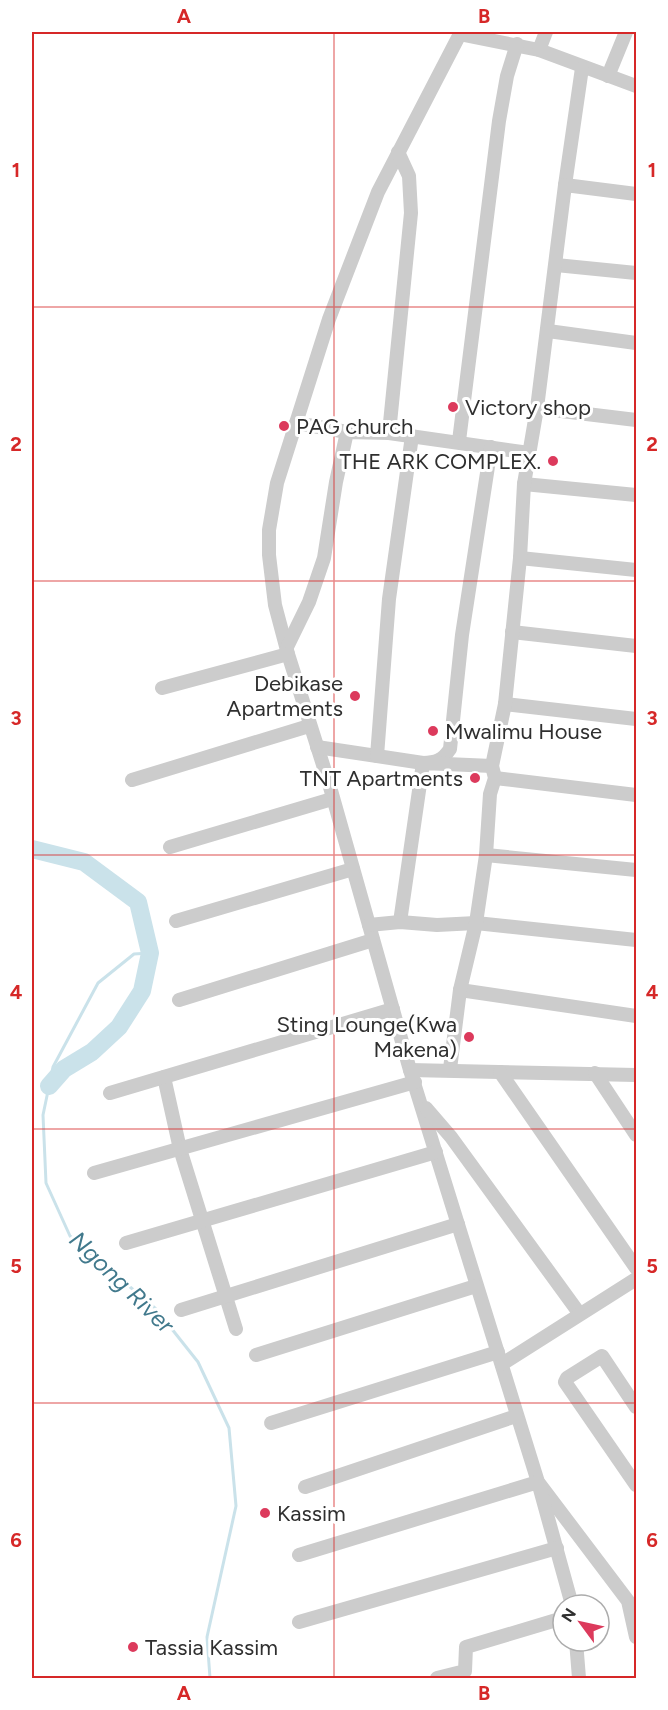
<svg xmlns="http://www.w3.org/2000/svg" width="668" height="1710" font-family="Figtree,sans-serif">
	<rect width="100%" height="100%" fill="#fff"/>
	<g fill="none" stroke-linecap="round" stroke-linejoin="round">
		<polyline stroke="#cae2ea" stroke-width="3" points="150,953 134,954 98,983 53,1067 43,1115 46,1183 70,1236 156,1309 198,1362 229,1428 236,1506 207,1637 210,1678"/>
		<polyline stroke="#cae2ea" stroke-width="18" points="32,849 84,862 138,902 150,953 142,991 119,1027 92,1052 64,1069 49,1086"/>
		<g stroke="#ccc" stroke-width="14">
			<polyline points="461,32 378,192 329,319 277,483 269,530 269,555 275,605 288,654 330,787 410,1070 538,1482 628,1601 636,1637"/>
			<polyline points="459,34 539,50 636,86"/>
			<polyline points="539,50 546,32"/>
			<polyline points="608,76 626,32"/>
			<polyline points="565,185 582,68"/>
			<polyline points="556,265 636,273"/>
			<polyline points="548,331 636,343"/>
			<polyline points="537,408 636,420"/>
			<polyline points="296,423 347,432"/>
			<polyline points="389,433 411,213 409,176 398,152"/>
			<polyline points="459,441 499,121 507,76 517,44"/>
			<polyline points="524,484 636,495"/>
			<polyline points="520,558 636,570"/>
			<polyline points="512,632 636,646"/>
			<polyline points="287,647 309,602 324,558 336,482 347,432 389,433 529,453"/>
			<polyline points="162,688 288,654"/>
			<polyline points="505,704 636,719"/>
			<path d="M317 747 423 763C436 763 443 760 450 749L462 635 491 447"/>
			<polyline points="377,756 389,599 412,436"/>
			<polyline points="495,778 636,795"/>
			<polyline points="132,780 309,726"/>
			<polyline points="170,847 332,799"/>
			<polyline points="486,855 636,870"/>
			<polyline points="176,921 353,869"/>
			<polyline points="400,922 423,763 492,766"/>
			<polyline points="369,925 400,922 437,925 476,923 636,940"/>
			<polyline points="460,990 636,1016"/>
			<polyline points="179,1000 373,940"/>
			<polyline points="450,1069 460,990 476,923 486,855 490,794 495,778 492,766 505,704 520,558 524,484 537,408 565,185 636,194"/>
			<polyline points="410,1070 636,1075"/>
			<polyline points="500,1072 636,1268"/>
			<polyline points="595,1073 636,1135"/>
			<polyline points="164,1077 180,1149 236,1329"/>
			<polyline points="110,1093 393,1009"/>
			<polyline points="426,1108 451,1137 579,1313"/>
			<polyline points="94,1173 415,1082"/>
			<polyline points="126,1243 436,1152"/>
			<polyline points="181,1310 458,1224"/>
			<polyline points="256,1355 476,1286"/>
			<polyline points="502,1364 636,1279"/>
			<polyline points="636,1407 602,1356 567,1378 565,1382 636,1485"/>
			<polyline points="271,1423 498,1352"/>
			<polyline points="305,1487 516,1416"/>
			<polyline points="299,1555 538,1482 572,1605"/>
			<polyline points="299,1622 557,1548"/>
			<polyline points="576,1641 579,1678"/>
			<polyline points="437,1678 465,1671 466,1647 563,1618"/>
		</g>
	</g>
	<path fill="none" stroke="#d62828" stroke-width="1.5" stroke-opacity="0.55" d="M334 32V1678M32 307H636M32 581H636M32 855H636M32 1129H636M32 1403H636"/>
	<g fill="#dc3a5c" stroke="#fff" stroke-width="2">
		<circle cx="453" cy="407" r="6"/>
		<circle cx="284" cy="426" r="6"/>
		<circle cx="553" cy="461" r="6"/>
		<circle cx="355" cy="696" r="6"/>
		<circle cx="433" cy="731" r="6"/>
		<circle cx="475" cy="778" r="6"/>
		<circle cx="469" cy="1037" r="6"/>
		<circle cx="265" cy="1513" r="6"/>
		<circle cx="133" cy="1647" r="6"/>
	</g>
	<g text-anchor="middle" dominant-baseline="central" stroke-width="6" stroke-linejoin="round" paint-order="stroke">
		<g font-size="22" fill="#2f2f2f" stroke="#fff" text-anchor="start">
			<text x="465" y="407">Victory shop</text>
			<text x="296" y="426">PAG church</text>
			<text x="541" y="461" text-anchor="end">THE ARK COMPLEX.</text>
			<text x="343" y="683" text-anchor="end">Debikase<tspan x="343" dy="25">Apartments</tspan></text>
			<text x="445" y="731">Mwalimu House</text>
			<text x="463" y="778" text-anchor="end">TNT Apartments</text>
			<text x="457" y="1024" text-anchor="end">Sting Lounge(Kwa<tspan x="457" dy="25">Makena)</tspan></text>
			<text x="277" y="1513">Kassim</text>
			<text x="145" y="1647">Tassia Kassim</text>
		</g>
		<g font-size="24" font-style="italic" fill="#41798c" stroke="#fff">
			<text transform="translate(122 1282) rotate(44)">Ngong River</text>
		</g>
	</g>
	<rect width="668" height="1710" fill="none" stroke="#ffffff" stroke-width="66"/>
	<g transform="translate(581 1623) rotate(303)"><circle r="28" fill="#ffffff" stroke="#acacac" stroke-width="1.5"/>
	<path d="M0-4.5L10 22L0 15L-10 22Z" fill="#dc3a5c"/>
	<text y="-9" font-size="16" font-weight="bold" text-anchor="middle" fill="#2f2f2f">N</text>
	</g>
	<rect x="33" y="33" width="602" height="1644" fill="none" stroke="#d62828" stroke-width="2"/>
	<g font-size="20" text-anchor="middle" font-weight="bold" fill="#d62828">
		<text x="184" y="23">A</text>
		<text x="484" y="23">B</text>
		<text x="16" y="177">1</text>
		<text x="652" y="177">1</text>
		<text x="16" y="451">2</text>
		<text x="652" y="451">2</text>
		<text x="16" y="725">3</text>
		<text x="652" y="725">3</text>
		<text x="16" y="999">4</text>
		<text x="652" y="999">4</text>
		<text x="16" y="1273">5</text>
		<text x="652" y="1273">5</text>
		<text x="16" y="1547">6</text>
		<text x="652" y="1547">6</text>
		<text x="184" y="1700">A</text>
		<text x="484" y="1700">B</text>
	</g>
</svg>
